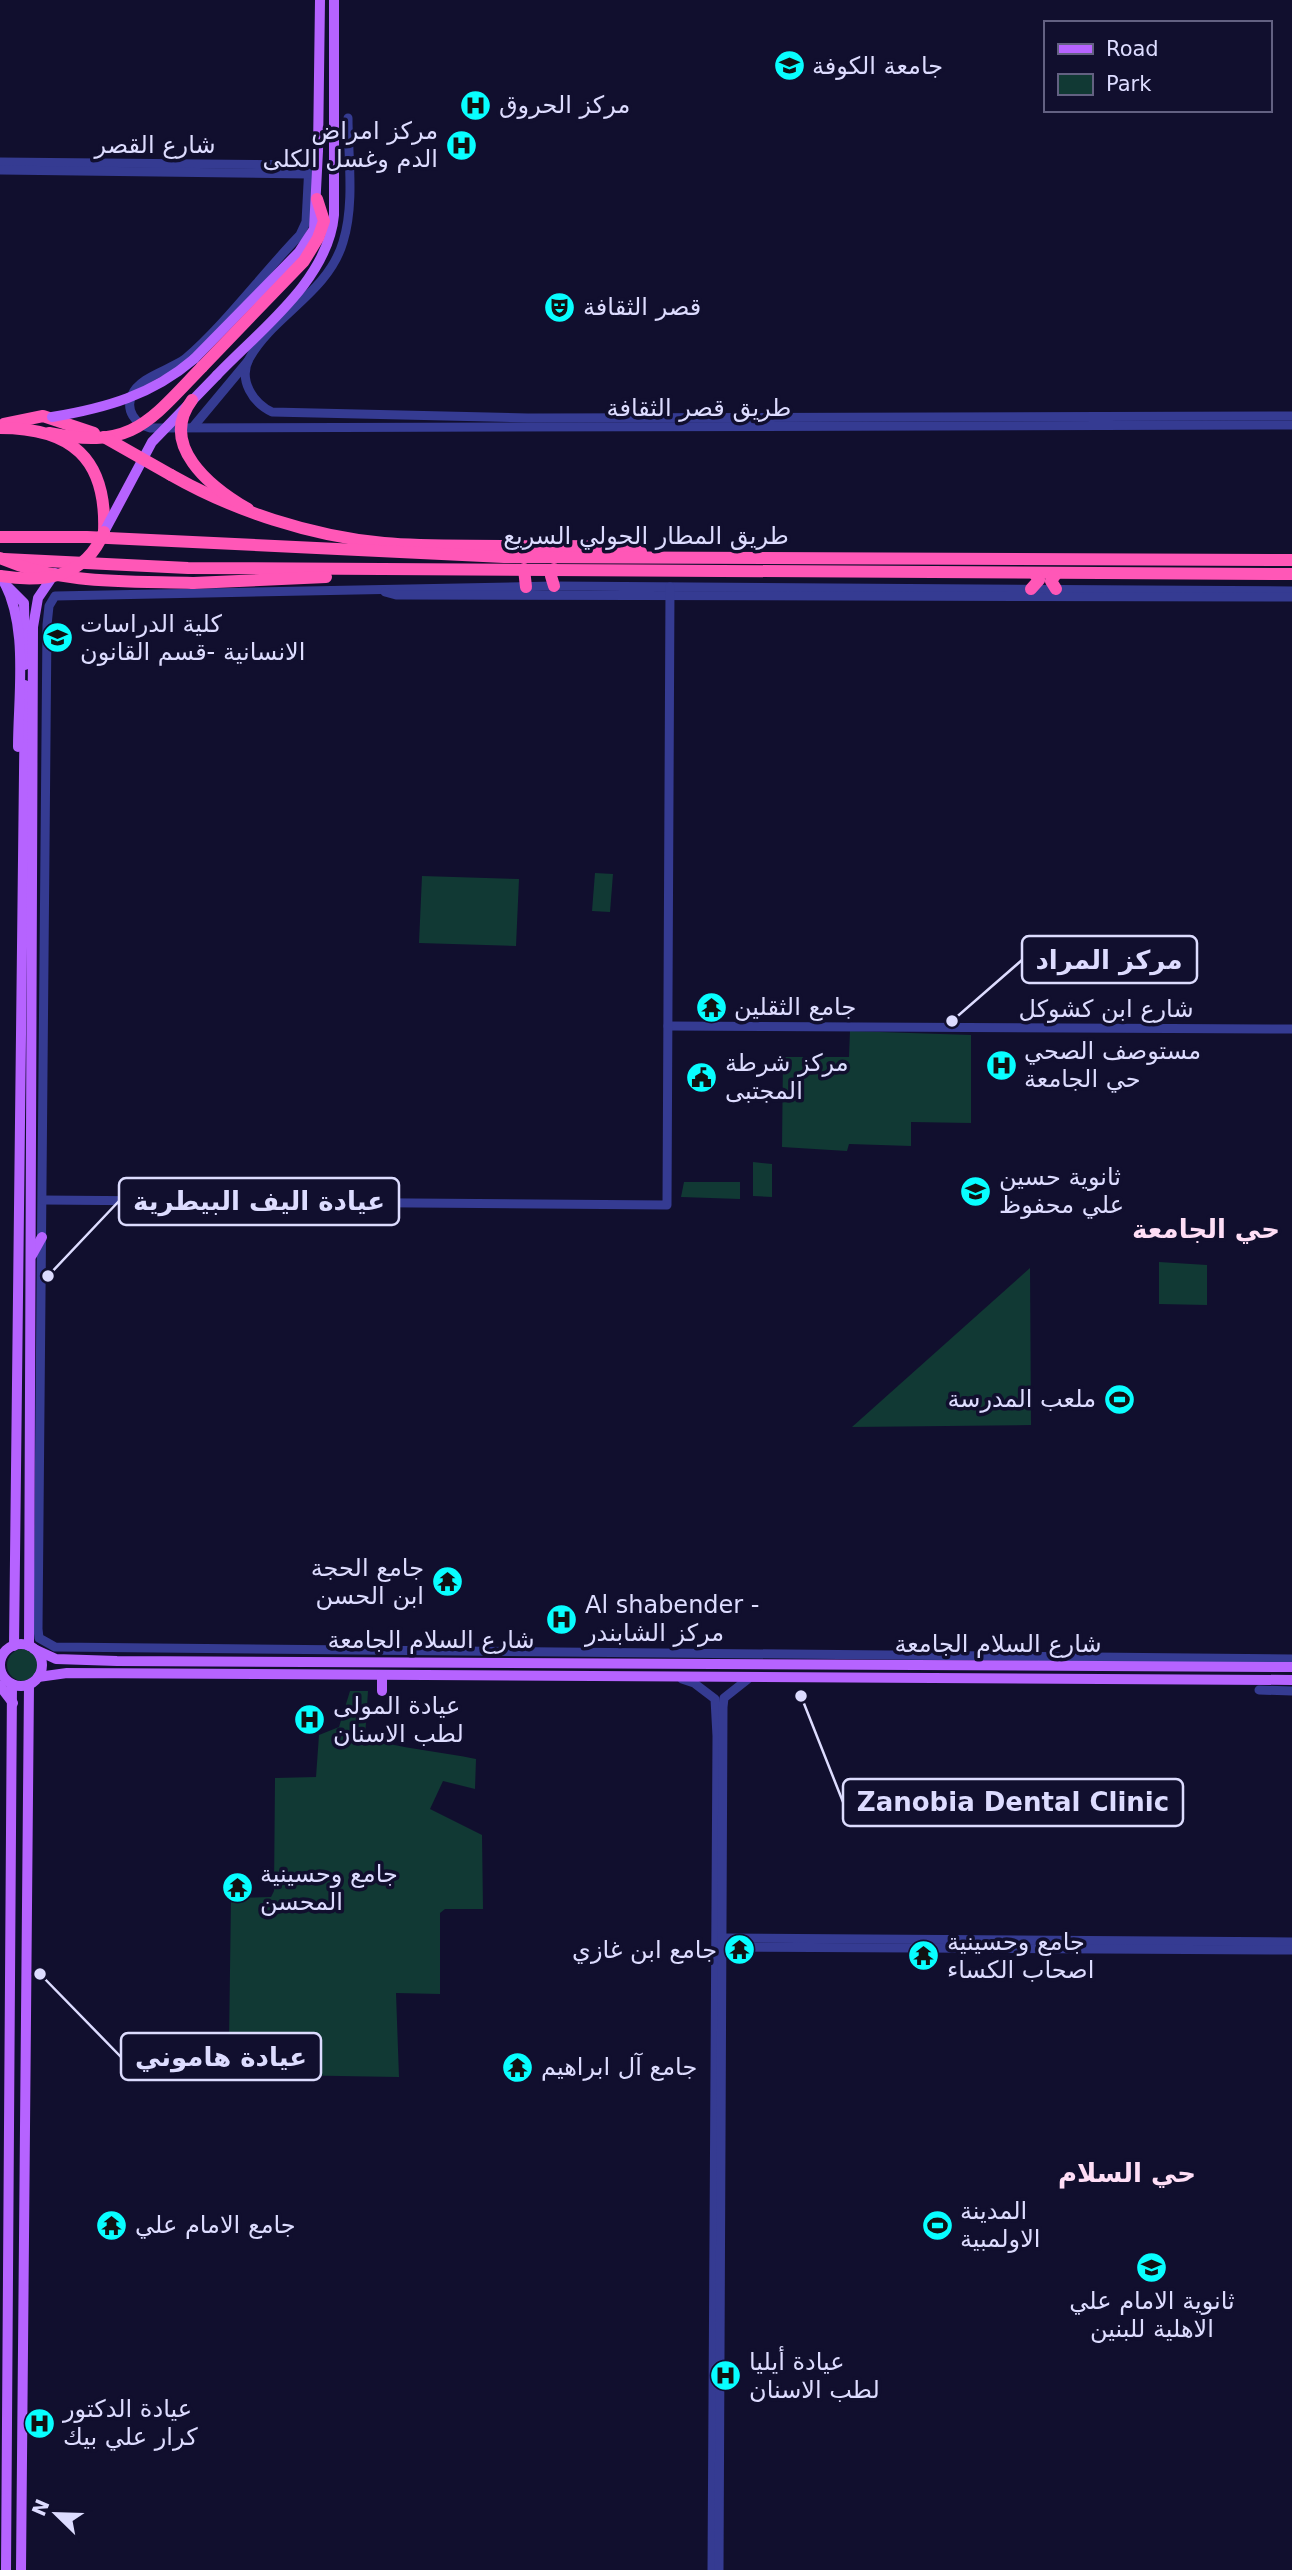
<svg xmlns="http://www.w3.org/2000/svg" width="1292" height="2570" font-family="'DejaVu Sans','Noto Sans Arabic',sans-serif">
	<rect width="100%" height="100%" fill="#110f2e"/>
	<g fill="#113934">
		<polygon points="595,873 613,874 610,912 592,911"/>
		<polygon points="422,876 519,879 516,946 419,943"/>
		<polygon points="850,1031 971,1035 971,1123 911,1122 911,1146 849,1144 847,1151 782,1147 783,1057 849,1057"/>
		<polygon points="753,1162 772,1164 772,1197 753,1196"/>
		<polygon points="684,1182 740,1182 740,1199 681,1197"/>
		<polygon points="1159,1262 1207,1265 1207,1305 1159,1304"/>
		<polygon points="1030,1268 1031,1425 852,1427"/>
		<circle cx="23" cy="1665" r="16"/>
		<path d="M350 1691H368L365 1737C400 1749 439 1751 476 1759L475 1789 443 1781 430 1809 482 1835 483 1909H445L440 1913V1994L396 1993 399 2077 281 2075V2045L229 2043 231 1898 271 1897 274 1891 275 1778 316 1777 319 1735 339 1727Z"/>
	</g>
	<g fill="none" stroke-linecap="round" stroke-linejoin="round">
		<g stroke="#353b92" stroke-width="9">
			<path d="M348 118C348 157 355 204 343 242 328 293 272 316 249 359 238 380 253 403 272 412L528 418 1292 416"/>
			<path d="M0 162 309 165 306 222 300 235C263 273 224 326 185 359 170 370 139 377 132 395 125 410 135 424 150 428L1292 425"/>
			<polyline points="0,170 309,174"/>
			<polyline points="193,427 248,361"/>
			<polyline points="1292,591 554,586 55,596 49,606 47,625 38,1629 39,1638 55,1647 1292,1659"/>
			<polyline points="385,592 396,595 1292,597"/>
			<polyline points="668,1026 1292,1029"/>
			<polyline points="43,1200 667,1205 670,587"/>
			<polyline points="682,1679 694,1683 715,1699 717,1736 712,2570"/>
			<polyline points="1259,1690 1292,1691"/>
			<polyline points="722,1938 1292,1942"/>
			<polyline points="722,1947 1292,1950"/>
			<polyline points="719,2570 723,1707 724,1698 748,1679"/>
		</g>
		<g stroke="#b663ff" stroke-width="10">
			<polyline points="194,359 299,252 314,229 318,151 320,0"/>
			<path d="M217 375C260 330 328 280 334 215V0"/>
			<polyline points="5,584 24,603 25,665"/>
			<polyline points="32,1255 42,1237"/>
			<circle cx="21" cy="1665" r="21"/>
			<polyline points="14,1646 25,685"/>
			<polyline points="29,1646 33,627 38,598 55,573"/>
			<polyline points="34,1649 56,1659 117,1661 1292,1667"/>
			<polyline points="38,1677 67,1673 1292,1680"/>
			<polyline points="0,1686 13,1703"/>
			<polyline points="382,1691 382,1675"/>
			<polyline points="6,2570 12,1684"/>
			<polyline points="21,2570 29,1685"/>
		</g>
		<g stroke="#ff57b7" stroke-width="12">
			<polyline points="202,367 304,261 318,238 324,221 317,199"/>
			<polyline points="4,424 43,416 94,433"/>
			<path d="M0 428C71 428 107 458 104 532"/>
			<path d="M171 475C234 511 311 536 384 543 427 547 470 545 513 546 556 547 598 543 641 552"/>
			<polyline points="0,537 87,537 504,557 1292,560"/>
			<polyline points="4,559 188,568 1292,574"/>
			<polyline points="524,569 526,587"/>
			<polyline points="193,583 326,577"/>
			<polyline points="554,586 551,576 554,569"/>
			<polyline points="1031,589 1039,580 1034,573"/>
			<polyline points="1056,589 1051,581 1056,574"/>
		</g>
		<g stroke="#b663ff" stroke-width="10">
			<path d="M52 417C106 408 152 395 194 359"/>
			<polyline points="104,532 152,442 217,375"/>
			<path d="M0 575C30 622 18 694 18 747"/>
		</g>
		<g stroke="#ff57b7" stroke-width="12">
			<path d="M192 400C158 445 210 487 248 509"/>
			<path d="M49 433C132 450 148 423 202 367"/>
			<polyline points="104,437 171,475"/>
			<path d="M0 558C61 585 128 581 193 583"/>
			<path d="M0 576C44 583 85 578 104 532"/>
		</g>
	</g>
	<defs>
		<symbol id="university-disc" viewBox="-11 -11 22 22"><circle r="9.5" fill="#08feff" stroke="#110f2e"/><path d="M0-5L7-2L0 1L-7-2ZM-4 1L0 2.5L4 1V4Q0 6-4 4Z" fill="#111"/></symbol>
		<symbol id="hospital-disc" viewBox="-11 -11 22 22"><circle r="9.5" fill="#08feff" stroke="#110f2e"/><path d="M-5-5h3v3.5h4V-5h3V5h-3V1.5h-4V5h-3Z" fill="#111"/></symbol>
		<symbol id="theatre-disc" viewBox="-11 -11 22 22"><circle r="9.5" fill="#08feff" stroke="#110f2e"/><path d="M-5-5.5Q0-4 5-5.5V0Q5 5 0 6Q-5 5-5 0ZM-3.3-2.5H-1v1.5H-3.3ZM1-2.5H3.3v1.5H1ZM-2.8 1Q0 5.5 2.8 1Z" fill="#111"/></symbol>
		<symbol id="temple-disc" viewBox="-11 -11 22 22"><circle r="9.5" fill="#08feff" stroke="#110f2e"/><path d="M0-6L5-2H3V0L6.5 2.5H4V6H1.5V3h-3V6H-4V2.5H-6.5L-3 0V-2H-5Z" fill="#111"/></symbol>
		<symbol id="civic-disc" viewBox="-11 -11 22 22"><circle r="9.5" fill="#08feff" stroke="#110f2e"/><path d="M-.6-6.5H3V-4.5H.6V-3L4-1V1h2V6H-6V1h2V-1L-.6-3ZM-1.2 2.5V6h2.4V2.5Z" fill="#111"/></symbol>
		<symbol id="school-disc" viewBox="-11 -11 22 22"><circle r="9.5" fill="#08feff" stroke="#110f2e"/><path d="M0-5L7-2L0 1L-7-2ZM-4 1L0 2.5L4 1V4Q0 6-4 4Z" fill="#111"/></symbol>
		<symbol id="stadium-disc" viewBox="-11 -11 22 22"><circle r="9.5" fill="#08feff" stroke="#110f2e"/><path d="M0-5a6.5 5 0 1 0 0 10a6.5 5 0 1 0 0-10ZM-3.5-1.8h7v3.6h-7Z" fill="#111"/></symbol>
	</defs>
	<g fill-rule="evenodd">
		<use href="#university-disc" x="772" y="48" width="35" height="35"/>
		<use href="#hospital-disc" x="458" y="88" width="35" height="35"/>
		<use href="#hospital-disc" x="444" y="128" width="35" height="35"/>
		<use href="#theatre-disc" x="542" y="290" width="35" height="35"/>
		<use href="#university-disc" x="40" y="620" width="35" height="35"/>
		<use href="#temple-disc" x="694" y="990" width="35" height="35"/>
		<use href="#hospital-disc" x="984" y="1048" width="35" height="35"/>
		<use href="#civic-disc" x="684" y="1060" width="35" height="35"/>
		<use href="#school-disc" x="958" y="1174" width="35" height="35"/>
		<use href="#stadium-disc" x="1102" y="1382" width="35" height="35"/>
		<use href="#temple-disc" x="430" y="1564" width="35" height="35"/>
		<use href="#hospital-disc" x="544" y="1602" width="35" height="35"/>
		<use href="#hospital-disc" x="292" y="1702" width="35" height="35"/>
		<use href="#temple-disc" x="220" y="1870" width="35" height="35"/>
		<use href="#temple-disc" x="722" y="1932" width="35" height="35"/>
		<use href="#temple-disc" x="906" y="1938" width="35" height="35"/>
		<use href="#temple-disc" x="500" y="2050" width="35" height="35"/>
		<use href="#temple-disc" x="94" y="2208" width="35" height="35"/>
		<use href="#stadium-disc" x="920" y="2208" width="35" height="35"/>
		<use href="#school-disc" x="1134" y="2250" width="35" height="35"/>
		<use href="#hospital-disc" x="708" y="2358" width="35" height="35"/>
		<use href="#hospital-disc" x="22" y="2406" width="35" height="35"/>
	</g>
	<g text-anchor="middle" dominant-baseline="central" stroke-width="7" stroke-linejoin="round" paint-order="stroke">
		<g font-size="24" fill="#dddcff" stroke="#110f2e" text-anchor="start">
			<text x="812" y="66">جامعة الكوفة</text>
			<text x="499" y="105">مركز الحروق</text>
			<text x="438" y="131" text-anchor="end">مركز امراض<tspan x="438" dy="28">الدم وغسل الكلى</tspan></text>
			<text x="583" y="307">قصر الثقافة</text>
			<text x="80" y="624">كلية الدراسات<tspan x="80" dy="28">الانسانية -قسم القانون</tspan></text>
			<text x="734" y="1007">جامع الثقلين</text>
			<text x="1024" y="1051">مستوصف الصحي<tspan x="1024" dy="28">حي الجامعة</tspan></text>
			<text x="725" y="1063">مركز شرطة<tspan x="725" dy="28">المجتبى</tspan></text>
			<text x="999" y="1177">ثانوية حسين<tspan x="999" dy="28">علي محفوظ</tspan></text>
			<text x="1096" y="1399" text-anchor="end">ملعب المدرسة</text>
			<text x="424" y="1568" text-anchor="end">جامع الحجة<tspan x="424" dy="28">ابن الحسن</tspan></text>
			<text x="585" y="1605">Al shabender -<tspan x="585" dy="28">مركز الشابندر</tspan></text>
			<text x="333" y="1706">عيادة المولى<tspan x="333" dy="28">لطب الاسنان</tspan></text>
			<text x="260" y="1874">جامع وحسينية<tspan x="260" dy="28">المحسن</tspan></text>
			<text x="947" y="1942">جامع وحسينية<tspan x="947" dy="28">اصحاب الكساء</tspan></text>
			<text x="717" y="1950" text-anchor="end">جامع ابن غازي</text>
			<text x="541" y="2067">جامع آل ابراهيم</text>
			<text x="960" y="2211">المدينة<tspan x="960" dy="28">الاولمبية</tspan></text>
			<text x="135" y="2225">جامع الامام علي</text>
			<text x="1152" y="2301" text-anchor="middle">ثانوية الامام علي<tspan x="1152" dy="28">الاهلية للبنين</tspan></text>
			<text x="749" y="2362">عيادة أيليا<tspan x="749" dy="28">لطب الاسنان</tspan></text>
			<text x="63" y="2409">عيادة الدكتور<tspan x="63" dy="28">كرار علي بيك</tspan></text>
		</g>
		<g font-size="24" fill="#dddcff" stroke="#110f2e">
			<text x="155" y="145">شارع القصر</text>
			<text x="699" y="408">طريق قصر الثقافة</text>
			<text x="646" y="536">طريق المطار الحولي السريع</text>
			<text x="1106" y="1009">شارع ابن كشوكل</text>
			<text x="431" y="1640">شارع السلام الجامعة</text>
			<text x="998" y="1644">شارع السلام الجامعة</text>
		</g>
		<g font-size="26" font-weight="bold" fill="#ffdef6" stroke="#110f2e">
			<text x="1206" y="1229">حي الجامعة</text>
			<text x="1127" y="2173">حي السلام</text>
		</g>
	</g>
	<path fill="none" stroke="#dddcff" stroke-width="2.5" d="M952 1021L1022 960M48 1276L119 1201M801 1696L843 1802M40 1974L121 2057"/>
	<g fill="#dddcff" stroke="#110f2e" stroke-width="2.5">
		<circle cx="952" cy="1021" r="7"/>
		<circle cx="48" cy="1276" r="7"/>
		<circle cx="801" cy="1696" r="7"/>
		<circle cx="40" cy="1974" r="7"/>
	</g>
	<g fill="#110f2e" stroke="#dddcff" stroke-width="2.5">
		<rect x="1022" y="936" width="175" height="47" rx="7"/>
		<rect x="119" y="1178" width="280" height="47" rx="7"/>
		<rect x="843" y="1779" width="340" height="47" rx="7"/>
		<rect x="121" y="2033" width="200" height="47" rx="7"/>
	</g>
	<g font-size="26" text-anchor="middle" font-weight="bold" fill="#dddcff">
		<text x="1109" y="969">مركز المراد</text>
		<text x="259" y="1210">عيادة اليف البيطرية</text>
		<text x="1013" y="1811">Zanobia Dental Clinic</text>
		<text x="221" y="2066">عيادة هاموني</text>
	</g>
	<rect x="1044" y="21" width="228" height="91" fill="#110f2e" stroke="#636182" stroke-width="2"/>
	<rect x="1058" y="44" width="35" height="10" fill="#b663ff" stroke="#636182" stroke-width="2"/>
	<text x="1106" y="56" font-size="21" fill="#dddcff">Road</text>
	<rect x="1058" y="74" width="35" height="21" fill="#113934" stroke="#636182" stroke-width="2"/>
	<text x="1106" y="91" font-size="21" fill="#dddcff">Park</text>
	<g transform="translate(56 2514) rotate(293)" stroke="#110f2e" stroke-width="5" paint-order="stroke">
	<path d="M0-5L12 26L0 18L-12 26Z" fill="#dddcff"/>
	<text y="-10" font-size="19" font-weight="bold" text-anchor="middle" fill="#dddcff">N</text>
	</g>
</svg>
